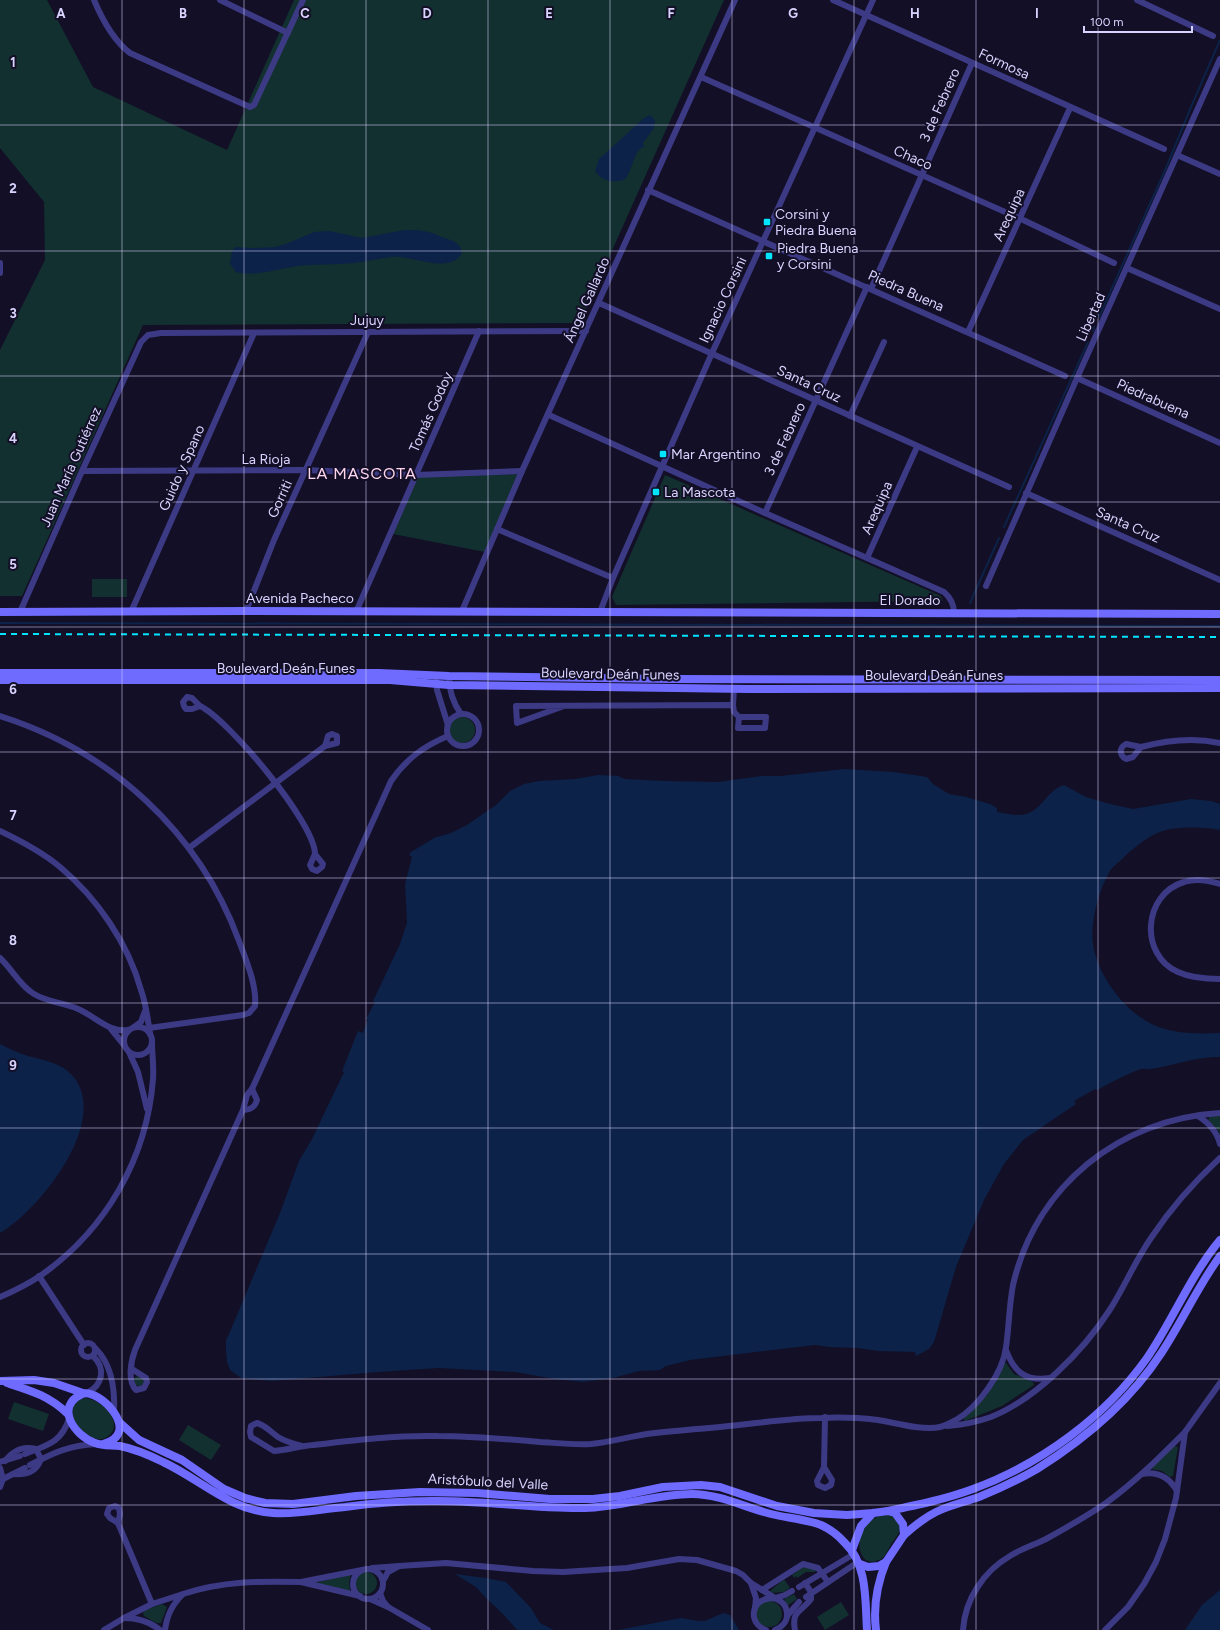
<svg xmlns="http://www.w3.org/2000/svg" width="1220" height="1630" font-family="Figtree,sans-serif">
	<rect width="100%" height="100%" fill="#130f26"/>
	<g fill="#12302f">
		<polygon points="0,0 47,0 93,87 227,150 294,0 724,0 581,320 577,323 143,325 22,596 0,596 0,350 45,260 44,202 0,148"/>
		<polygon points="518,474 485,552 393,534 417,477"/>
		<polygon points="665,475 941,596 943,601 616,605 612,597"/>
		<rect x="92" y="579" width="35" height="18"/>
		<circle cx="462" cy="730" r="13"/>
		<polygon points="1210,1116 1220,1116 1220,1138 1219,1131 1208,1120"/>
		<polygon points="1003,1363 1006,1363 1014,1374 1033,1382 1034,1385 1002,1406 965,1421 963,1418 987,1395"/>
		<circle cx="139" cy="1381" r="5"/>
		<path d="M85 1398C101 1399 127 1424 107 1437 90 1449 53 1407 85 1398Z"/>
		<polygon points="14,1402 49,1414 43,1431 8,1419"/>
		<polygon points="188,1425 221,1445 211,1460 179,1440"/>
		<polygon points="1173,1445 1178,1447 1173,1476 1170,1477 1162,1471 1152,1469 1151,1467"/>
		<path d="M884 1514 891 1515C903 1528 902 1529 892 1543 888 1549 886 1557 879 1560 863 1568 856 1548 861 1536 867 1522 870 1519 884 1514Z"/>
		<polygon points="803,1567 816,1570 815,1572 806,1572 797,1578 796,1576 794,1578 792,1575"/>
		<circle cx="366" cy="1583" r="11"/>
		<polygon points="351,1574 349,1582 350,1590 349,1591 315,1583"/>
		<polygon points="784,1579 790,1588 784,1592 771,1593 770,1591"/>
		<polygon points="794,1594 797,1599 787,1606 784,1599"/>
		<circle cx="769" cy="1614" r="13"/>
		<polygon points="841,1602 849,1615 825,1630 817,1617"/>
		<polygon points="162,1604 167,1607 161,1623 156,1623 144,1616 143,1613 145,1610"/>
	</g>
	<g fill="#0c2248">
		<path d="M650 115 655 120 654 128 643 143 644 147C633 150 633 172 624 180 612 183 602 181 595 171L599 159 644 118Z"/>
		<path d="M404 230C414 230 425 230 435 234 438 235 441 237 444 238 452 240 464 244 461 255 447 274 411 255 391 257 379 259 367 261 355 263 336 265 316 264 297 266 278 269 255 277 236 272L230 264 232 251 235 247 253 248 275 247 286 244 314 232 329 231 362 238Z"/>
		<path d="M845 769 894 772 927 777 933 784 949 794 966 797 990 804 997 808V812C1006 813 1017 817 1026 814 1043 809 1047 790 1064 785L1086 797 1110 804 1133 809 1191 799 1211 801 1220 804V830C1204 827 1176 826 1160 832 1147 837 1135 847 1125 856 1121 861 1113 866 1110 871 1099 889 1090 923 1093 944 1097 973 1121 1006 1146 1021 1168 1034 1195 1034 1220 1033V1057C1197 1056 1173 1066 1150 1069 1147 1070 1145 1068 1141 1069 1126 1074 1111 1083 1097 1090L1095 1089 1074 1101 1076 1104 1023 1140 1004 1164 984 1200 956 1267 934 1342 929 1349 916 1356 915 1352 879 1351 857 1348 829 1347 815 1345 690 1360 666 1366 660 1370 639 1371 613 1378 583 1382 555 1379 515 1372 439 1368 378 1372 272 1381 241 1378 230 1370 227 1362 226 1351V1340L229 1334 280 1213 299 1161 312 1139 344 1072 342 1071 358 1031 363 1033 368 1019H366L375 1002 373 1001 400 944 407 923 405 884 412 857 409 855 411 852 434 838 451 833 467 825 496 805 510 791 524 784 539 781 575 779 598 775 618 776 625 779 664 781 718 782 761 776H780Z"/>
		<path d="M0 1044C8 1048 16 1052 25 1055 41 1060 60 1062 72 1075 112 1119 40 1210 0 1233Z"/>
		<polygon points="455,1574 486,1578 506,1582 531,1608 540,1623 554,1630 517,1630 504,1615 486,1598 476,1587"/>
		<polygon points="1220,1590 1220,1630 1185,1630 1202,1605"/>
		<polygon points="723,1613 730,1615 739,1630 618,1630 681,1618 698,1621 705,1621"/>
	</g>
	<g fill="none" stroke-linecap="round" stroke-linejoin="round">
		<g stroke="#0c2248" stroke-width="2">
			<polyline points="1099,317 1166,168 1191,107 1220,40"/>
			<polyline points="1093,331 1094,327"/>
			<polyline points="1004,527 1088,342"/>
			<polyline points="970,603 999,538"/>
			<polyline points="0,623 1220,626"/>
		</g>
		<g stroke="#3d3a85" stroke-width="6">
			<path d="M94 0C102 19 113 40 130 53L250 107 254 105 303 0"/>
			<polyline points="220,0 288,33"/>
			<polyline points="833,0 1164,149"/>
			<polyline points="1137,0 1213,36"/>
			<polyline points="701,77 1021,219 1114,263"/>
			<polyline points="1177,155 1220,174"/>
			<polyline points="648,190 1065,376"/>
			<polyline points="0,263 0,273"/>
			<polyline points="1127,268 1220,309"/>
			<polyline points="871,289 972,63"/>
			<polyline points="599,303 1009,487"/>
			<polyline points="968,332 1070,108"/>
			<polyline points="1077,378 1220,443"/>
			<path d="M549 415 765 513 944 592C951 598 954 604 954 613"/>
			<polyline points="850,416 884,342"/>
			<polyline points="82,471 305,470 416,475 522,471"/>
			<polyline points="1026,493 1220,580"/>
			<polyline points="765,513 867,287"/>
			<polyline points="497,529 613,578"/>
			<polyline points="867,558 917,447"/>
			<polyline points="986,586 1077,378 1220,59"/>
			<polyline points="246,611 274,540 368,332"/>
			<polyline points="462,611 522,471 735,0"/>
			<polyline points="20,612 82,471 141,342 148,335 161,333 586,331"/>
			<polyline points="131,612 254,333"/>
			<polyline points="356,612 479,331"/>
			<polyline points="600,612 613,578 712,353 873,0"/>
			<path d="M449 676C449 689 453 703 461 714"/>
			<polyline points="436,681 437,690 448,725"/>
			<polygon points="187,697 192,698 200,706 192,709 186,709 184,706 183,702"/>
			<polyline points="733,705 734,688"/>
			<path d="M200 706C228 719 315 823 315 854"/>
			<polyline points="564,706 517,723 516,706 733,705 734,712 739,717 738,728 765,728 766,717 739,717"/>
			<circle cx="463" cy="730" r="16"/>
			<path d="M0 716C111 751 199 832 239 941 246 960 257 985 255 1006L249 1013 243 1015 149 1028"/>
			<polygon points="332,734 337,736 337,743 325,746 328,736"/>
			<path d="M1126 744 1141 747 1133 757 1126 759C1119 755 1119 748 1126 744Z"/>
			<path d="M1141 747C1167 740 1193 737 1220 743"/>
			<path d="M0 831C21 841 42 852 60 867 97 898 128 943 141 990 146 1004 148 1019 150 1034"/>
			<polyline points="189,848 325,746"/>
			<polygon points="315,854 323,864 322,867 317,871 312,869 310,865"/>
			<path d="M1220 884C1208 880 1196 878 1184 882 1143 894 1139 955 1178 972 1191 978 1206 979 1220 979"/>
			<path d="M0 958C12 969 20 986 34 994 47 1002 64 1003 78 1009 95 1016 109 1033 128 1030"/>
			<circle cx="138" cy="1041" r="14"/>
			<polyline points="134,1027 141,1022 145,1011"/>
			<polyline points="111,1029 124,1045"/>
			<polyline points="129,1052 138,1072 147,1109"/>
			<path d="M252 1089 391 781C406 759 424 746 448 736"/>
			<path d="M1198 1116C1209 1123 1217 1131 1220 1144"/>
			<polyline points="39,1276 84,1345"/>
			<path d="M0 1297C14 1291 28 1284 40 1276 106 1230 147 1158 153 1079 154 1067 152 1054 152 1042"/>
			<circle cx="88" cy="1350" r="7"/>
			<path d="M96 1349C112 1365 115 1390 114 1412"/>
			<path d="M1006 1350C1014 1372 1026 1382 1050 1378"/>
			<path d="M132 1369 146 1378 147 1382 144 1388 136 1390C127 1381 131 1361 135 1350L243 1110 247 1095 252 1089 257 1100C255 1107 251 1110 243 1110"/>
			<path d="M87 1393C103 1385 106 1368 93 1356"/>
			<path d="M947 1426C961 1425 977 1422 991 1417 1036 1399 1083 1351 1109 1311 1124 1288 1135 1261 1151 1238 1171 1208 1194 1182 1220 1158"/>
			<path d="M302 1446C294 1444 286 1442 278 1437 271 1432 265 1425 257 1423L251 1426 250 1432 251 1437 274 1451C287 1450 300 1446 313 1445 355 1440 396 1435 438 1436 472 1436 506 1439 540 1442 557 1443 574 1445 591 1444 610 1442 628 1437 647 1434 671 1431 696 1429 720 1427 754 1424 787 1418 822 1418 840 1417 860 1418 878 1420 896 1423 923 1431 940 1427 945 1426 952 1422 956 1420 978 1407 1003 1373 1006 1347 1009 1327 1009 1306 1013 1285 1036 1186 1119 1119 1220 1113"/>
			<path d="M25 1454C47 1445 61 1443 69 1419"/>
			<path d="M5 1461C14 1450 22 1446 36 1449L41 1459C36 1473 26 1475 13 1474"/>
			<polyline points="0,1462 20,1456"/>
			<path d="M30 1465C53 1453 70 1445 96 1444"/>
			<polygon points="824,1467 832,1480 831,1485 825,1488 818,1485 817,1481"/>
			<polyline points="824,1467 825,1417"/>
			<polyline points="0,1468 3,1479 0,1487"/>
			<path d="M1142 1474C1158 1471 1169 1477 1177 1491"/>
			<polyline points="3,1479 25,1468"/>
			<polygon points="115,1506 119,1508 120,1514 118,1523 110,1518 107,1514 109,1508"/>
			<polyline points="118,1523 152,1604"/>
			<polyline points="399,1566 446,1563 533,1571 563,1572 627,1568 679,1559 697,1560 736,1571 743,1575 751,1583"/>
			<polyline points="372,1568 399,1566 388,1572 383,1581"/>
			<circle cx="368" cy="1584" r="15"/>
			<polyline points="799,1587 854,1554"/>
			<polyline points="762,1590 803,1564 818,1568 828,1582"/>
			<path d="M183 1594C222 1581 261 1581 301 1582"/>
			<polyline points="360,1596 301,1582 362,1570"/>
			<polyline points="806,1597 858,1562"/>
			<polyline points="370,1599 388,1607 383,1601 380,1593"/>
			<polyline points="388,1607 428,1630"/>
			<polyline points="755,1608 756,1598 751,1583 775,1598 785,1595 792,1591"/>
			<polyline points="787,1616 799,1602"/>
			<polyline points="104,1630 124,1618"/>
			<path d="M160 1630C149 1621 138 1618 124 1618L152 1604 183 1594C172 1605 167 1615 165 1630"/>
			<path d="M766 1630C760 1628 755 1623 754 1617 751 1595 785 1591 787 1613 788 1621 782 1627 775 1630"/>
			<path d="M795 1630C791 1610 802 1612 811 1599V1592L805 1583"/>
			<path d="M963 1630C965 1599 984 1571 1010 1556 1021 1549 1034 1545 1046 1539 1066 1528 1087 1516 1106 1503 1135 1482 1160 1457 1185 1432"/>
			<polyline points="1105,1630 1128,1607 1144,1584 1156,1562 1165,1539 1176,1498 1185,1432 1220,1383"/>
		</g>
		<g stroke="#6f6bff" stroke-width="8">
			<polyline points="0,612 246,611 1220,614"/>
			<polyline points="0,673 379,673 449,676 672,679 1220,680"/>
			<polyline points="0,680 390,680 449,685 748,689 1220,688"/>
			<polyline points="0,1381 34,1380 54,1383 83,1393"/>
			<path d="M7 1383C32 1391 49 1396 68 1414"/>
			<polyline points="119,1422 139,1440 182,1460 224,1489 245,1498 265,1503 293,1504 356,1496 420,1492 477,1493 550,1499 593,1499 620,1496 663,1487 701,1485 720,1487 777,1506 814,1513 847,1515 873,1513 888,1511 895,1513 903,1524 904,1535 886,1562 879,1566 868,1567 860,1564"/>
			<path d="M103 1444C144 1433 98 1387 82 1394 54 1407 75 1436 95 1443 102 1446 112 1445 120 1446 135 1449 149 1455 163 1462 200 1479 231 1511 273 1513 297 1515 321 1509 345 1507 373 1503 403 1501 432 1501 483 1500 534 1509 585 1508 621 1507 656 1494 692 1494 719 1494 744 1507 771 1514 787 1518 805 1519 821 1525 830 1529 838 1535 845 1543 868 1565 865 1601 867 1630"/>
			<path d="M888 1511C917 1505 946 1499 973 1489 1041 1464 1105 1417 1147 1358 1173 1320 1190 1276 1220 1240"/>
			<path d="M904 1535C914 1526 924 1518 936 1512 950 1505 965 1502 979 1497 999 1489 1018 1480 1037 1469 1085 1439 1131 1400 1162 1352 1183 1320 1198 1286 1220 1256"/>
			<polyline points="852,1550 861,1526 873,1513"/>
			<path d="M876 1630C873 1606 877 1584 886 1562"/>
		</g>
		<polyline stroke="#00e5ff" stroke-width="2" stroke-dasharray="6 5" stroke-linecap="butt" points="0,634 1220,637"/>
	</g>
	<path fill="none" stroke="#d9d4ff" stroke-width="1" stroke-opacity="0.55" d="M122 0V1630M244 0V1630M366 0V1630M488 0V1630M610 0V1630M732 0V1630M854 0V1630M976 0V1630M1098 0V1630M0 125H1220M0 251H1220M0 376H1220M0 502H1220M0 627H1220M0 752H1220M0 878H1220M0 1003H1220M0 1128H1220M0 1254H1220M0 1379H1220M0 1505H1220"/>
	<g fill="#00e5ff" stroke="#130f26" stroke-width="1.5">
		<rect x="763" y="218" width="8" height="8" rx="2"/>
		<rect x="765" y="252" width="8" height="8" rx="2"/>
		<rect x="659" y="450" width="8" height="8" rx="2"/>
		<rect x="652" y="488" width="8" height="8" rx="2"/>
	</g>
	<g text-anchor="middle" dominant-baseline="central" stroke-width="4" stroke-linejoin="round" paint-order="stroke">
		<g font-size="14" fill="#d9d4ff" stroke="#130f26">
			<text transform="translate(1004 64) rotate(25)">Formosa</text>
			<text transform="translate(940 105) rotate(-66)">3 de Febrero</text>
			<text transform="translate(913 158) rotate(24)">Chaco</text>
			<text transform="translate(1009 215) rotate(-65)">Arequipa</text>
			<text transform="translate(906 291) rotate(24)">Piedra Buena</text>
			<text transform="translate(587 300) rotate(-66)">Ángel Gallardo</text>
			<text transform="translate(723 300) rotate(-65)">Ignacio Corsini</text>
			<text transform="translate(1091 317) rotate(-66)">Libertad</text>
			<text x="367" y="320">Jujuy</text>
			<text transform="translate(809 384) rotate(25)">Santa Cruz</text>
			<text transform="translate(1153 399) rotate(24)">Piedrabuena</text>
			<text transform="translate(431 412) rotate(-66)">Tomás Godoy</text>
			<text transform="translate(785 439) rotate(-65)">3 de Febrero</text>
			<text x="266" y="459">La Rioja</text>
			<text transform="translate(71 467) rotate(-66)">Juan María Gutiérrez</text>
			<text transform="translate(182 468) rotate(-66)">Guido y Spano</text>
			<text transform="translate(280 499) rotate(-66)">Gorriti</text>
			<text transform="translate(877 508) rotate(-66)">Arequipa</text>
			<text transform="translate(1128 525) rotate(24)">Santa Cruz</text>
			<text x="300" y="598">Avenida Pacheco</text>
			<text x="910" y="600">El Dorado</text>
			<text x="286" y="668">Boulevard Deán Funes</text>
			<text transform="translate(610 674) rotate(1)">Boulevard Deán Funes</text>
			<text x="934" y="675">Boulevard Deán Funes</text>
			<text transform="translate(488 1482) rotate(3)">Aristóbulo del Valle</text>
		</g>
		<g font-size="14" fill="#d9d4ff" stroke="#130f26" text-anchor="start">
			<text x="775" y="214">Corsini y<tspan x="775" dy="16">Piedra Buena</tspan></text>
			<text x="777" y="248">Piedra Buena<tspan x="777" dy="16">y Corsini</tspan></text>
			<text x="671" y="454">Mar Argentino</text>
			<text x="664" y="492">La Mascota</text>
		</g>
		<g font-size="16" letter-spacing="1" fill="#ffd6f0" stroke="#130f26">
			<text x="362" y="473">LA MASCOTA</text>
		</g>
	</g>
	<g font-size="13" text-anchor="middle" font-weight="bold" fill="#d9d4ff" stroke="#130f26" stroke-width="4" stroke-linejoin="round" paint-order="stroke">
		<text x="61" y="18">A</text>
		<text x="183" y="18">B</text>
		<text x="305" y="18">C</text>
		<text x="427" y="18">D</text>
		<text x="549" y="18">E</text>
		<text x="671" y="18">F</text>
		<text x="793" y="18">G</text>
		<text x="915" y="18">H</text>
		<text x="1037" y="18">I</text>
		<text x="13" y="67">1</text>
		<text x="13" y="193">2</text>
		<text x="13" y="318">3</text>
		<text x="13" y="443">4</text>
		<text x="13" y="569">5</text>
		<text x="13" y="694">6</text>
		<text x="13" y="820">7</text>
		<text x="13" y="945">8</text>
		<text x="13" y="1070">9</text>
	</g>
	<path d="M1084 26v6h108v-6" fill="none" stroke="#d9d4ff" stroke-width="2"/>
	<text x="1090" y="26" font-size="12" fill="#d9d4ff" stroke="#130f26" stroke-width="3" paint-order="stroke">100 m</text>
</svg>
